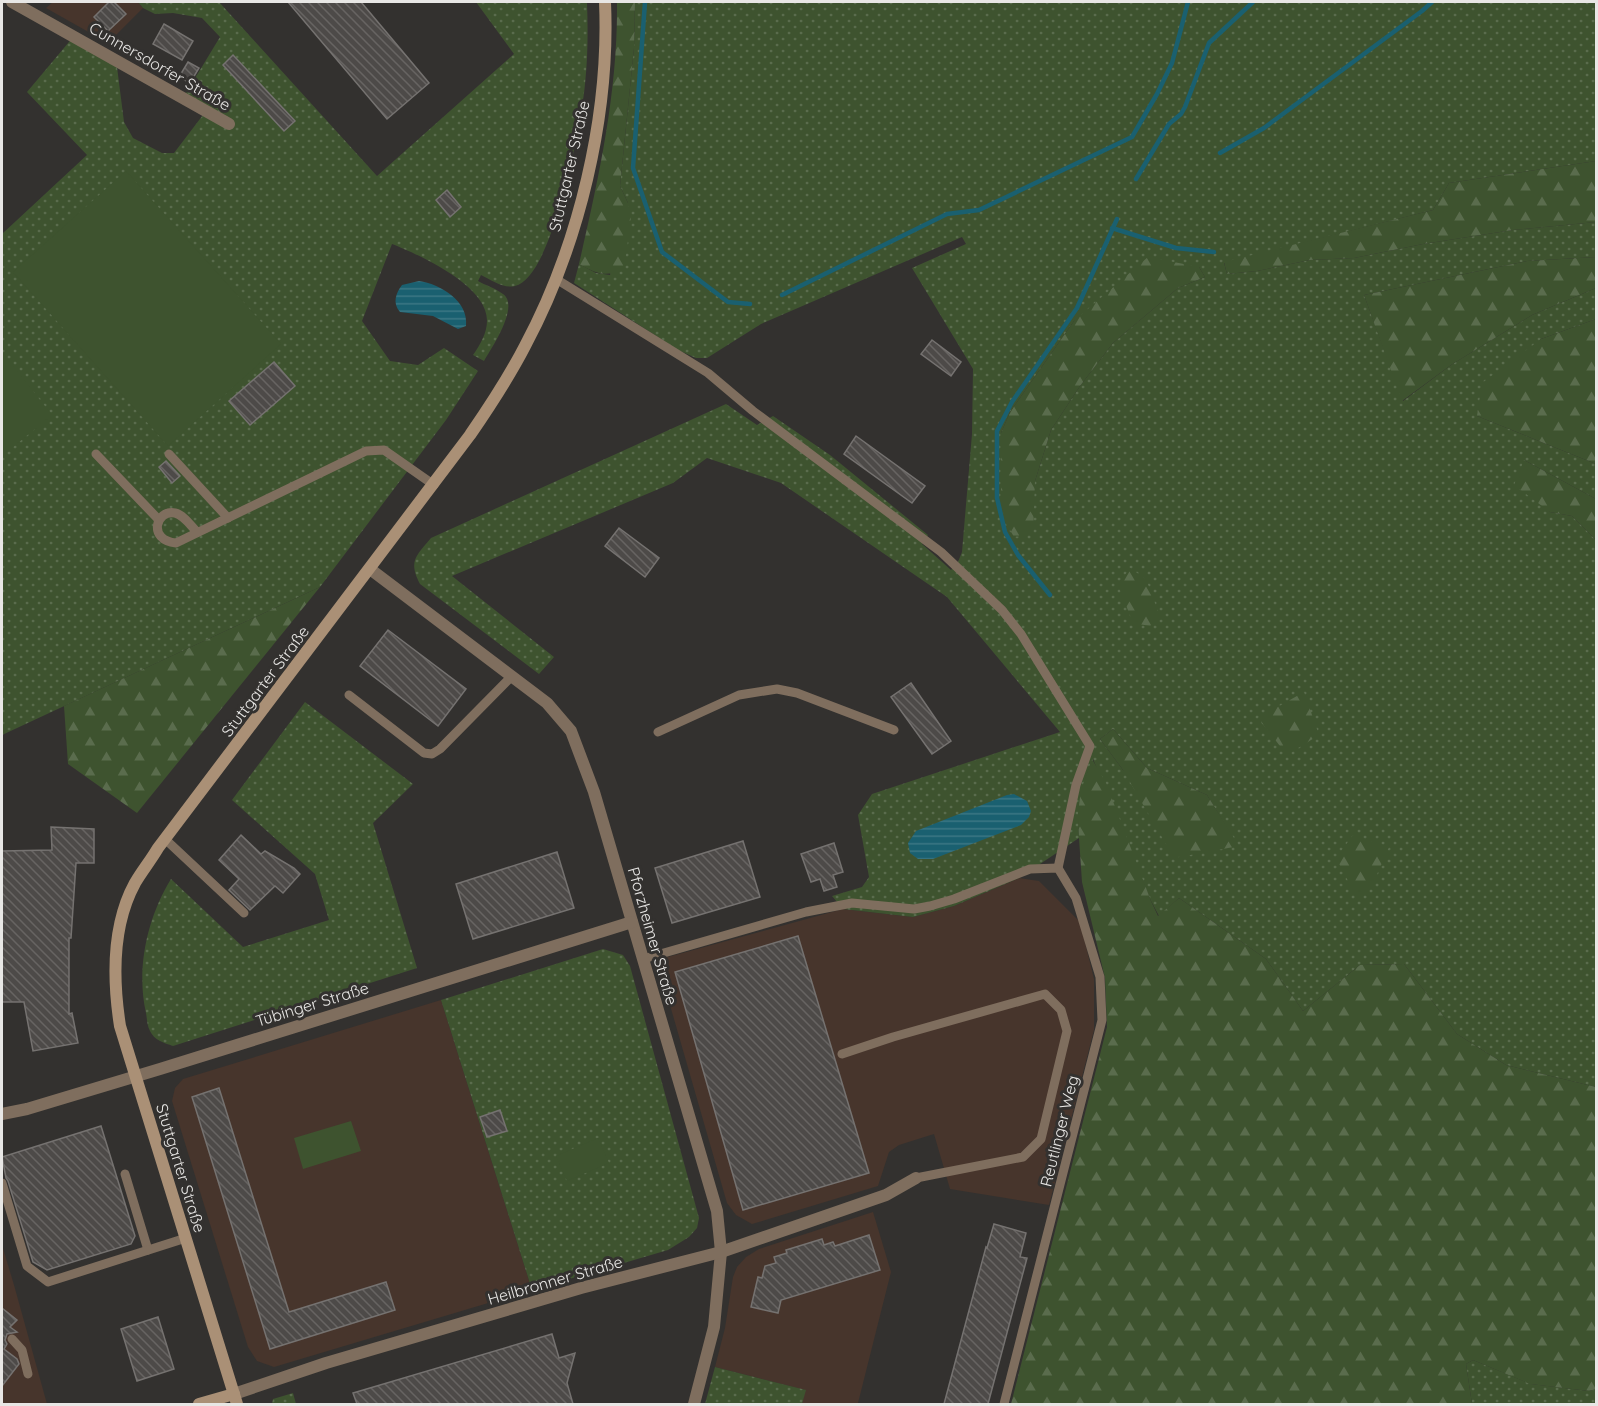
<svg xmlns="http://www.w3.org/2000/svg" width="1598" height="1406" font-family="Quicksand,sans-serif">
	<defs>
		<pattern id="grass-dots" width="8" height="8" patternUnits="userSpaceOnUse" patternTransform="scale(1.5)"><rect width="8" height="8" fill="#3e532f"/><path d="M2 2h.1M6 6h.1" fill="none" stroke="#5a6c4d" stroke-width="1.8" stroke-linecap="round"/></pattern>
		<pattern id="forest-firs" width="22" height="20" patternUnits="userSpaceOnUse" patternTransform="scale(1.5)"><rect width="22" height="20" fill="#3e532f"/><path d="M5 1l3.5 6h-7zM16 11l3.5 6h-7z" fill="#5a6c4d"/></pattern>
		<pattern id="water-rules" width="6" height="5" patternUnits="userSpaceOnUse" patternTransform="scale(1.5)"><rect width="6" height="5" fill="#1a6070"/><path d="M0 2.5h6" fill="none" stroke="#3b7784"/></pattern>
		<pattern id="building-back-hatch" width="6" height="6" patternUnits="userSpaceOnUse" patternTransform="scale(1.5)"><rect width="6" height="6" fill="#4d4a48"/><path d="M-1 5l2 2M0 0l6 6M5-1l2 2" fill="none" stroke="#676462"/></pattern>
	</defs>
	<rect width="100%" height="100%" fill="#33312f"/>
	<g fill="#47352c">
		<polygon points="53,2 138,2 143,8 108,43 46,8"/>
		<polygon points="1019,878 1039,881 1080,922 1094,979 1094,1030 1049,1205 950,1189 934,1134 899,1145 889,1152 878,1186 752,1224 736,1215 727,1203 657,960 843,909 913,917 954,906"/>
		<polygon points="441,1000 532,1290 274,1367 257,1361 248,1347 172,1101 175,1088 183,1079"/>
		<polygon points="873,1212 891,1272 858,1403 863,1404 802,1404 805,1390 715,1367 725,1328 733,1277 737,1267 746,1257 759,1249"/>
		<polygon points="2,1245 14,1285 47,1404 2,1404"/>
	</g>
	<g fill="url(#grass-dots)" fill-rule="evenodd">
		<path d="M138 2H219L377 176 514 54 476 2H587C588 29 588 56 585 84 582 120 553 278 515 286 504 289 491 280 481 275L478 281C485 285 495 288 503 294 520 306 492 347 484 361L473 355C480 345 487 333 487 321 488 286 420 255 392 244L362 321 390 361 418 365 444 348 478 371 446 420 320 587 2 735V234L87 155 27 92 74 36 116 59 124 122 133 138 162 153H174L206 111 183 98 220 37 202 18 173 13 155 14 143 8ZM233 55 294 121 284 131 223 65Z"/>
		<path d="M635 2H1596V161L1449 183 1433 210 1224 263 1227 274 1257 271 1310 260 1354 258 1423 244 1513 230 1596 222V257L1527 261 1364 295 1403 401 1451 365 1532 315 1596 288V319L1541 339 1477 416 1596 464V499L1524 460 1550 512 1572 516 1596 540V1087L1506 1065 1457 1034 1404 964 1360 965 1303 1011 1266 959 1179 898 1159 916 1151 901 1093 759C1081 785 1078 810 1079 838L1019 878 954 906 913 917 843 909 832 896 862 887 869 877 858 815 872 794 1060 732 947 597 781 483 707 458 673 483 452 576 554 657 539 674 420 584C408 561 416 556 431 538L726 404 757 425 773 416 830 455 928 535 922 544 951 570 958 562 962 552 972 434 973 369 912 268 966 244 962 237 761 324 707 358H696L678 350 574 283 579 264 596 273 610 275 628 203 620 186 634 48ZM1199 267 1205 277 1178 288 1113 343 1080 386 1051 430 1035 481 1001 433 1010 412 1074 321ZM1113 729 1147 768 1207 795 1238 846 1123 770 1100 739Z"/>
		<path d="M305 702 413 784 373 823 417 968 173 1046C164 1043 154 1040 150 1031 147 1026 147 1018 146 1013 136 969 147 918 171 879L243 947 329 920 315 874 232 800Z"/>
		<polygon points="603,949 623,955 630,966 699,1218 697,1228 689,1237 668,1250 532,1290 441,1000"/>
		<polygon points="1473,1360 1531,1384 1589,1391 1596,1389 1596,1404 1472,1404 1466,1364"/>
		<polygon points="715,1367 806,1390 802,1404 705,1404"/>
		<polygon points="293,1393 296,1404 272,1404 273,1399"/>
	</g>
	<g fill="url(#forest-firs)">
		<path d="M617 2H635L634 48 620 186 628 203 631 217 624 270C604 277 597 274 579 264 599 177 618 92 617 2Z"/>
		<polygon points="1596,161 1596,222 1513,230 1423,244 1354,258 1310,260 1257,271 1227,274 1224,262 1433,210 1449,183"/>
		<polygon points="1148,257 1199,267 1205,277 1178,288 1113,343 1080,386 1051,430 1035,481 1033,534 1014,537 1005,521 1001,501 1001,433 1010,412 1074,321"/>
		<polygon points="1596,257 1596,288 1532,315 1451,365 1402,401 1364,295 1527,261"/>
		<polygon points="1596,319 1596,464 1477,416 1482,383 1541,339"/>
		<polygon points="1524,460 1596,499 1596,540 1572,516 1550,512 1514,485"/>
		<polygon points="1130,568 1146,579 1161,619 1150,626 1133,623 1118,585"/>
		<polygon points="320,587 137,813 68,764 64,706"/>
		<polygon points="1304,692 1319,735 1287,755 1258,718"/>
		<polygon points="1113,729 1147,768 1207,795 1239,846 1174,858 1123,770 1100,739"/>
		<polygon points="1092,759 1106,783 1151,901 1158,916 1179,898 1266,959 1303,1011 1360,965 1404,964 1457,1034 1506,1065 1596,1087 1596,1389 1589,1391 1530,1384 1473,1360 1466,1364 1472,1404 1011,1404 1107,1027 1105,978 1082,882 1079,838 1078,813 1081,790"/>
		<polygon points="1353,835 1389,847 1375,879 1357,898 1336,858"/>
	</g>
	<g fill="#3e532f">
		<polygon points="126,171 281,344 168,446 13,272"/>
		<polygon points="2,352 52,415 2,456"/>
		<polygon points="351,1121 361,1151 303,1169 294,1138"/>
		<polygon points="598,1138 609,1163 567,1181 556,1156"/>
	</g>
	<g fill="url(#water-rules)">
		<path d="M419 281C440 284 469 301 466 326L458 329 433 316 400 312C392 303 396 293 402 285Z"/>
		<polygon points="1014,794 1027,801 1031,811 1029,817 1021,825 933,859 918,859 910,853 908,843 916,831 1007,795"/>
	</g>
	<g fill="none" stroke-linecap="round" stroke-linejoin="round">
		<g stroke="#1a6070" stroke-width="4.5">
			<polyline points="645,2 633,168 662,252 728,302 750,304"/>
			<polyline points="1220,153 1264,128 1422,11 1432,2"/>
			<polyline points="1136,179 1169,124 1181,114 1185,107 1209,43 1253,2"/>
			<polyline points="1112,228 1176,248 1214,252"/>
			<polyline points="782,295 947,214 979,210 1132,137 1157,94 1172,63 1188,2"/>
			<polyline points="1050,595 1018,555 1005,532 997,498 997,431 1012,402 1077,308 1117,219"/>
		</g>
	</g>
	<g fill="url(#building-back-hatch)" stroke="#757270" stroke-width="1.5">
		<polygon points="109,2 114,2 126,14 108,31 94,17"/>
		<polygon points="288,2 361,2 429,83 387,119"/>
		<polygon points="164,24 193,41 182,60 153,44"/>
		<polygon points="233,55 295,121 284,131 223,65"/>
		<polygon points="188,62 199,68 190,83 179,77"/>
		<polygon points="447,190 461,207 450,217 436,200"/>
		<polygon points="932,340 961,362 951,376 921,354"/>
		<polygon points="274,362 295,386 250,425 229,401"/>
		<polygon points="856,436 925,486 912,503 844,454"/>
		<polygon points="166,461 180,476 172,483 159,467"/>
		<polygon points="619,528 659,558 645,577 605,546"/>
		<polygon points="388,630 466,689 438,726 360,666"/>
		<polygon points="911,683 951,741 932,754 891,697"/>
		<polygon points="51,827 94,829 94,863 76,863 71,938 69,938 69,1014 72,1013 78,1043 33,1051 24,1002 2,1002 2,851 52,850"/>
		<polygon points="241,835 261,854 265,851 294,868 300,874 283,893 275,886 250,910 229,890 239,879 219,860"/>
		<polygon points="743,841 760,897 672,923 655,868"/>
		<polygon points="834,843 843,872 833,875 837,887 824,891 820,879 811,882 801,854"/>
		<polygon points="557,852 574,908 473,939 456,884"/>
		<polygon points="798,936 869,1173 743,1210 675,972"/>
		<polygon points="219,1088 289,1312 386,1282 395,1310 270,1349 192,1097"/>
		<polygon points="500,1110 507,1131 487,1137 480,1117"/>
		<polygon points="101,1126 135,1236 131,1244 47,1270 33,1262 8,1181 6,1178 2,1157"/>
		<polygon points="994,1224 1026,1233 1020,1257 1027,1258 988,1404 944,1404 986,1247 987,1248"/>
		<polygon points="869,1235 880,1270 781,1300 778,1313 751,1307 758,1277 762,1278 765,1266 776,1263 774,1257 787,1253 786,1250 822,1239 824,1245 833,1242 835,1246"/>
		<polygon points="2,1308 17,1320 10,1327 17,1332 7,1334 5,1340 7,1344 4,1349 17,1359 19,1364 2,1386"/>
		<polygon points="158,1317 174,1369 137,1381 121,1329"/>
		<polygon points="552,1334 559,1358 575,1353 567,1383 573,1404 357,1404 353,1393"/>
	</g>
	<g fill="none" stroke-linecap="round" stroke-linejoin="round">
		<g stroke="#7f6e5e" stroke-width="9">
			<polyline points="556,279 708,373 753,411 941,552 1002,610 1021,634 1090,746 1076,785 1058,868"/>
			<polyline points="96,454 159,520"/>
			<polyline points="169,454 228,518"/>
			<path d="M197 532C191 526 184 515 175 513 156 509 147 540 176 543L366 451 384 450 434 485"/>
			<polyline points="349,695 424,753 432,754 440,749 512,676"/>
			<polyline points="658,732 739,695 777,689 797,693 894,730"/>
			<polyline points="165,839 244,913"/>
			<polyline points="643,959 806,912 852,903 914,909 930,906 954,899 1030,869 1058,868 1076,898 1100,977 1102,1020 1004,1404"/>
			<polyline points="842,1054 893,1037 1045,994 1061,1010 1067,1031 1041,1139 1023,1157 916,1178"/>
			<polyline points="125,1174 148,1250"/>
			<polyline points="2,1183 27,1266 48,1282 186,1238"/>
			<polyline points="12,1339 22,1350 28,1374"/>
		</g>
		<g stroke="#7f6e5e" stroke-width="12">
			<polyline points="12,2 229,124"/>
			<polyline points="370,569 547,703 571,731 594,792 717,1211 721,1252 714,1327 694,1404"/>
			<polyline points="2,1114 27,1109 160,1069 632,922"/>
			<polyline points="234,1394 326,1363 581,1288 721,1252 886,1195 916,1178"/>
		</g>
		<g stroke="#aa9076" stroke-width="12">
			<polyline points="199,1404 234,1394"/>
			<path d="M237 1404 120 1026C113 981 112 925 135 883 142 871 151 860 158 848L470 435C490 406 509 377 525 346 579 245 610 116 605 2"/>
		</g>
	</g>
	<g text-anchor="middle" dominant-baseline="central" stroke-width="6" stroke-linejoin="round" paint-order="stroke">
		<g font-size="16" fill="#e8e7e5" stroke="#33312f">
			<text transform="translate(160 66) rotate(30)">Cunnersdorfer Straße</text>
			<text transform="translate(569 166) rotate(-77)">Stuttgarter Straße</text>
			<text transform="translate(265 681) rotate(-53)">Stuttgarter Straße</text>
			<text transform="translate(653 936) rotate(74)">Pforzheimer Straße</text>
			<text transform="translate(312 1004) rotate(-17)">Tübinger Straße</text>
			<text transform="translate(1059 1131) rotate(-76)">Reutlinger Weg</text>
			<text transform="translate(181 1168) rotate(73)">Stuttgarter Straße</text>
			<text transform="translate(555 1280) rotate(-16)">Heilbronner Straße</text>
		</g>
	</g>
	<rect width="1598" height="1406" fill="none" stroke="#e8e7e5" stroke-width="6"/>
</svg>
